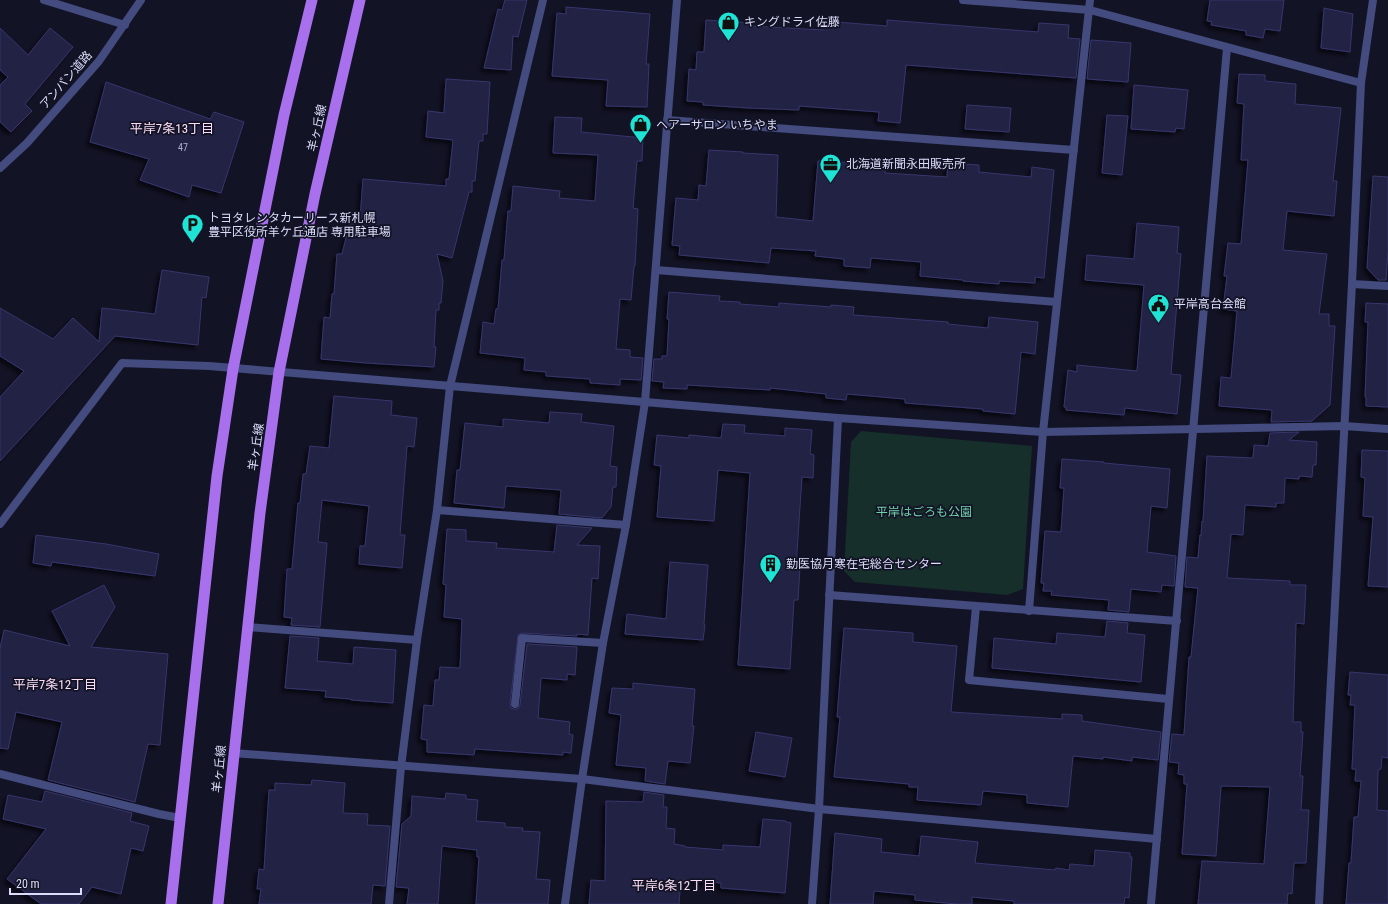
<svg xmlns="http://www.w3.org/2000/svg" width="1388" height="904" font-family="'Roboto Condensed','Noto Sans JP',sans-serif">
	<defs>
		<filter id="shadow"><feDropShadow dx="-3.5" dy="3.5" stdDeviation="2" flood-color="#0009"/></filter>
	</defs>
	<rect width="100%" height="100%" fill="#131326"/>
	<polygon fill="#162f2a" points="861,431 1032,446 1023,589 1007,595 855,582 844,571 851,442"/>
	<g fill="#222144" stroke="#37366d" filter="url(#shadow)">
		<polygon points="505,0 527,0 518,37 513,36 511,70 484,68 498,9 502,10"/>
		<polygon points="1210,0 1284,0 1280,31 1265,29 1263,38 1246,35 1246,31 1211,25 1212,22 1207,21"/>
		<polygon points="566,7 650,14 646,64 649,64 647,107 606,106 608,80 552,76 557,13 566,14"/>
		<polygon points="1324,8 1353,14 1350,52 1321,48"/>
		<polygon points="706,20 752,23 751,26 823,30 823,21 887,26 887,20 1038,32 1039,23 1069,25 1068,38 1080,39 1076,78 906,65 900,123 878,121 879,112 799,106 799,110 748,108 703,105 703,102 687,101 689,69 696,70 697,52 704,52"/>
		<polygon points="0,28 28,55 50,28 73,47 25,104 32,111 11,132 0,122 0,85 8,77 0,70"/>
		<polygon points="1091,40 1131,43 1128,82 1087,79"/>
		<polygon points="1239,74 1265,75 1265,81 1296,84 1295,104 1341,108 1333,181 1337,181 1334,216 1287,211 1283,250 1327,254 1319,314 1329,314 1329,326 1335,326 1330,405 1312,421 1271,422 1272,410 1219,406 1221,377 1231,378 1237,311 1223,309 1227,276 1224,276 1228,243 1241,244 1248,160 1241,160 1244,104 1237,103"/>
		<polygon points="446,79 490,82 487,134 483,134 483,141 479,141 475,181 472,181 472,192 469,192 452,258 437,254 443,281 441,303 439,303 439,310 436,310 434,347 436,347 434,367 366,363 321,359 324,317 330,318 332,294 334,294 337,254 342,254 351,218 360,219 363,179 446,186 446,179 449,179 453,140 426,137 428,111 444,113"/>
		<polygon points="106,82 210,119 214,112 244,122 221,193 192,185 189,197 140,180 149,159 90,142"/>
		<polygon points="1134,85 1188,90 1184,129 1176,128 1175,132 1131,129"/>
		<polygon points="967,105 1011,108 1009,132 965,129"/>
		<polygon points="1107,115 1128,116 1122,175 1102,173"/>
		<polygon points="555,117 582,118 581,132 643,138 642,161 637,161 633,208 638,209 635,266 634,266 631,300 620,299 616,349 630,350 630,357 643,358 641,380 620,379 620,385 590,383 590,379 546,376 546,372 524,370 525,358 480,353 483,322 494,324 496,309 498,309 502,260 504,260 508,211 511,211 513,186 560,191 559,198 595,201 598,155 553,153"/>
		<polygon points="709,150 743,152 743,153 778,155 776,217 813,221 818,161 886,164 885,173 947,177 948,163 979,165 979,172 1031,177 1032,167 1054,170 1044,278 1035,277 1035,283 999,281 999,284 963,281 963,280 920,276 921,262 871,258 870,268 844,266 844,259 815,256 816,251 771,248 769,263 679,255 680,246 672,245 676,198 698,200 699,185 706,186"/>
		<polygon points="1373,176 1388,177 1388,251 1386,280 1378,280 1367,268"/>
		<polygon points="1137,223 1179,227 1177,253 1181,254 1171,374 1181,375 1177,414 1125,408 1124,415 1066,410 1066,407 1064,407 1068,370 1077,372 1077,365 1137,371 1144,285 1085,280 1087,255 1134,259"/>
		<polygon points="162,270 209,277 206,298 202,297 198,345 115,336 0,461 0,397 24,371 0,356 0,308 53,339 73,318 99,342 102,308 155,314"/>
		<polygon points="669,292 720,296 719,301 740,302 740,304 779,307 779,303 831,307 831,305 854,307 853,315 948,322 948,324 988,328 989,317 1038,322 1035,354 1021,352 1015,414 983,411 983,409 905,403 905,399 847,394 846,400 826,398 826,394 770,388 770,390 687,385 687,389 663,388 664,382 652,381 654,359 662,359 662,356 667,356 669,319 667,319"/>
		<polygon points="1366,303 1388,304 1388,407 1366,406 1366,397 1365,397 1368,322 1365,322"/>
		<polygon points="334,396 392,401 391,415 417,418 414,447 407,446 400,535 405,535 402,568 359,564 360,546 365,546 369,506 322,500 318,542 327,543 320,627 291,625 292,618 284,617 287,569 292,569 298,503 300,503 303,474 306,474 310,446 329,448"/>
		<polygon points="550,412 582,414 581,422 614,426 610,466 617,467 616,487 613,487 611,507 602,518 559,514 561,490 506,486 504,508 454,503 457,470 460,470 465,423 503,427 503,419 549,423"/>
		<polygon points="723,424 745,425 744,433 785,436 785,428 812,430 810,454 814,455 813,478 802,477 796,567 800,567 798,600 794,600 790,669 738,665 750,473 718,470 714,521 657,517 661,466 654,465 657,435 689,438 689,435 721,438"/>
		<polygon points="1299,432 1289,440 1317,442 1316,465 1313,465 1312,477 1299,476 1299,479 1285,478 1284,503 1276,503 1276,507 1245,505 1243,535 1231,534 1227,578 1290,581 1290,585 1306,585 1304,624 1296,623 1293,722 1301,722 1301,732 1303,732 1300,776 1303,776 1301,810 1309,810 1306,863 1294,863 1292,894 1288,893 1287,904 1198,904 1202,861 1264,864 1270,787 1221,786 1216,856 1182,854 1187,784 1184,784 1184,775 1178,774 1179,763 1169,762 1172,734 1184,735 1189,657 1191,657 1198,588 1185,587 1187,557 1198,558 1200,535 1201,536 1202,521 1203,522 1207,456 1253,458 1254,445 1268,446 1270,433"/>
		<polygon points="1362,450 1388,451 1388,587 1368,586 1373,517 1363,516 1365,478 1361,477"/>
		<polygon points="1062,459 1104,462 1104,463 1170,469 1167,508 1151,506 1147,552 1176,556 1174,586 1162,585 1161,592 1131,589 1129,612 1108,610 1109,600 1051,595 1052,591 1043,591 1044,583 1041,583 1045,531 1061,532 1064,488 1060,488"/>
		<polygon points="557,525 592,528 577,545 600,546 598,579 592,578 588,635 577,634 577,636 522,633 518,635 510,704 511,708 514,709 518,709 520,705 527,644 577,647 575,675 567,674 567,680 541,678 538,718 570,722 569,734 573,735 571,753 563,752 563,755 475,749 474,755 427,752 427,740 421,739 424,705 433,706 435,680 439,680 440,667 460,668 462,619 444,617 446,585 443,584 447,529 466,530 466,541 497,543 496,548 554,552"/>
		<polygon points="36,535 106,544 159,554 155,576 52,562 51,566 33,563"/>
		<polygon points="670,562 708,565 704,624 705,625 703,640 625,634 627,614 666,619"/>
		<polygon points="104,585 115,607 91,647 168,654 160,745 148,744 135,802 48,780 62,722 16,712 8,749 0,748 0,648 4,630 70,646 52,611"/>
		<polygon points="1107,621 1128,623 1127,633 1145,635 1141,682 992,668 994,638 1056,644 1057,633 1105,637"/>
		<polygon points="844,628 913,633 913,642 957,646 951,712 1062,719 1062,714 1082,715 1082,721 1161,732 1158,760 1132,757 1132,761 1103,757 1103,759 1073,756 1068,807 1027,803 1027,795 983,791 981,805 917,800 918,787 909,787 909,784 834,777 840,717 837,717"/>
		<polygon points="290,636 319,638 317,661 353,664 354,647 396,650 393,703 351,700 351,699 325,697 326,691 285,688"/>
		<polygon points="1350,672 1388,675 1388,758 1382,757 1381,769 1378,770 1377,810 1388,811 1388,904 1346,904 1349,863 1351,863 1354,817 1358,817 1361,781 1355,781 1356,769 1352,769 1355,705 1350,705 1351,695 1348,695"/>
		<polygon points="633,683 695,689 692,726 694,726 690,763 668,761 665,784 645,781 646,768 616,765 621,715 609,713 612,688 633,689"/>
		<polygon points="756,732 792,738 785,777 749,771"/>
		<polygon points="312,780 345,783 343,813 368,814 367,825 390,826 385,886 373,885 371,904 259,904 261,889 257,889 259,869 264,870 269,790 275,790 275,783 311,785"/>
		<polygon points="45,791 132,813 130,821 149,826 143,851 131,848 121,894 92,887 79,904 41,904 7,879 46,829 3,819 8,795 42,802"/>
		<polygon points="644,792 664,795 663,807 667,807 666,828 675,829 674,844 685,846 685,847 723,850 723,845 760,847 763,819 786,821 786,822 791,823 785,893 721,888 721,883 681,880 679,904 589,904 591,880 605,881 606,801 643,802"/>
		<polygon points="446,793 466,795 466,799 478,800 476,821 505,823 505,827 523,828 522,831 540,832 536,879 550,880 548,904 476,904 479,857 477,857 477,850 442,846 438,904 407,904 409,888 396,887 402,824 411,816 412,796 445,799"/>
		<polygon points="835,833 882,839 881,852 919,856 921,836 978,842 975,863 1055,870 1056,868 1069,870 1070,864 1094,866 1095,850 1130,853 1130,857 1132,857 1129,898 1125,897 1124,904 1014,904 1014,901 972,897 972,904 956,904 915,900 915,895 874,891 873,904 830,904"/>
	</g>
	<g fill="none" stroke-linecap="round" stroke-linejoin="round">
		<polyline stroke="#434b7f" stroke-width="8" points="515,704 522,638 603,643"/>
		<g stroke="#434b7f" stroke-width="8">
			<polyline points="44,0 125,25"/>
			<polyline points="963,0 1090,10 1361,83"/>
			<polyline points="667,120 1074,150"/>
			<polyline points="656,270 1057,302"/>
			<polyline points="1352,284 1388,286"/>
			<polyline points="437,510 626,525"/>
			<polyline points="0,524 122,363 209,366 838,418 1043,432 1344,426 1388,429"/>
			<polyline points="829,595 1177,621"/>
			<polyline points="976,607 969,680 1168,699"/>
			<polyline points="1029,611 1043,432 1090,0"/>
			<polyline points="247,627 417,640"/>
			<polyline points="233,753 582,779 819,809 1157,839"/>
			<polyline points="0,774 159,814 180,818"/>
			<polyline points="389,904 401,767 417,640 437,510 450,386 543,0"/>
			<polyline points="565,904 582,779 603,643 626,525 645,402 677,0"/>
			<polyline points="812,904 819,809 838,418"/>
			<polyline points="1151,904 1227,48"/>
			<polyline points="1319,904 1352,284 1361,83 1373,0"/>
		</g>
		<polyline stroke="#434b7f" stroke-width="8" points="0,168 27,143 99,61 141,0"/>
		<g stroke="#a970ed" stroke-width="11">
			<polyline points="171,904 217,476 233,369 284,115 312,0"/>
			<polyline points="218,904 260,513 279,372 315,194 360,0"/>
		</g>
	</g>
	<defs>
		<symbol id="shop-pin" viewBox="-11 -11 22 30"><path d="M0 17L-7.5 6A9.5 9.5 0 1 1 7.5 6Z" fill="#1fe3d5" stroke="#131326"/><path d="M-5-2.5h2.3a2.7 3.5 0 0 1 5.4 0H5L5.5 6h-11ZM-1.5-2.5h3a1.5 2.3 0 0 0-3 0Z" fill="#111"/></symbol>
		<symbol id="office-pin" viewBox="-11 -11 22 30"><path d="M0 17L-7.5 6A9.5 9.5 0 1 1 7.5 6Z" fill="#1fe3d5" stroke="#131326"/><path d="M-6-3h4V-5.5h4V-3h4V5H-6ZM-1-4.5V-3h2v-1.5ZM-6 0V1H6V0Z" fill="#111"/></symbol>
		<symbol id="parking-pin" viewBox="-11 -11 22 30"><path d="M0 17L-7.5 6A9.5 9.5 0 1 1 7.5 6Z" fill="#1fe3d5" stroke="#131326"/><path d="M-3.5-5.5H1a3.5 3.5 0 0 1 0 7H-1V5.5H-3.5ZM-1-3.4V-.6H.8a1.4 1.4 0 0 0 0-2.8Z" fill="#111"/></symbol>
		<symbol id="civic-pin" viewBox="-11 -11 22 30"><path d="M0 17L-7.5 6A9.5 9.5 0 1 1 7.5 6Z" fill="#1fe3d5" stroke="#131326"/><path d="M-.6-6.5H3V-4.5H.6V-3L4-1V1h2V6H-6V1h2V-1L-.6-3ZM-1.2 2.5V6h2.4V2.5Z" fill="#111"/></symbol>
		<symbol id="building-pin" viewBox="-11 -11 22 30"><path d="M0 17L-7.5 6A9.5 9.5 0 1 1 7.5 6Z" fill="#1fe3d5" stroke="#131326"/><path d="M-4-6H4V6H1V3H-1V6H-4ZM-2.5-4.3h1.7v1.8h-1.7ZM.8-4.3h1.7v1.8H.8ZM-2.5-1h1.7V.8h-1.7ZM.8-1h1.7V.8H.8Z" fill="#111"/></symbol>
	</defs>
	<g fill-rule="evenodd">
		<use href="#shop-pin" x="716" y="10" width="25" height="34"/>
		<use href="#shop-pin" x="628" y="112" width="25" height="34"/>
		<use href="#office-pin" x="818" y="152" width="25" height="34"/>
		<use href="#parking-pin" x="180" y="212" width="25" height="34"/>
		<use href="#civic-pin" x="1146" y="292" width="25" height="34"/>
		<use href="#building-pin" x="758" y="552" width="25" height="34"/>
	</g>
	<g text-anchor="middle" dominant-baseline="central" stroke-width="3.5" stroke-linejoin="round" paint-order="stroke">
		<g font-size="10" fill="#aeaecd">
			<text x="183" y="147">47</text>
		</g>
		<g font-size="12" fill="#dcddfb" stroke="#131326" text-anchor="start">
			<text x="744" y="22">キングドライ佐藤</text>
			<text x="656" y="125">ヘアーサロン いちやま</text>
			<text x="846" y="164">北海道新聞永田販売所</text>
			<text x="208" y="218">トヨタレンタカーリース新札幌<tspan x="208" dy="14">豊平区役所羊ケ丘通店 専用駐車場</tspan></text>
			<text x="1174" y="304">平岸高台会館</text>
			<text x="786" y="564">勤医協月寒在宅総合センター</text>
		</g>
		<g font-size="12" fill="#dcddfb" stroke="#131326">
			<text transform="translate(66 80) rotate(-49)">アンパン道路</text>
			<text transform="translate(317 128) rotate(-77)">羊ヶ丘線</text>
			<text transform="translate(256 447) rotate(-82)">羊ヶ丘線</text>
			<text transform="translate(219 769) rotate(-84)">羊ヶ丘線</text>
		</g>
		<g font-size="12" fill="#70d2a9" stroke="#131326">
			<text x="924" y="512">平岸はごろも公園</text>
		</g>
		<g font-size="13" fill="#fbddf5" stroke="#131326">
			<text x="172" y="128">平岸7条13丁目</text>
			<text x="55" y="684">平岸7条12丁目</text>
			<text x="674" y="885">平岸6条12丁目</text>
		</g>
	</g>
	<path d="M10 888v6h71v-6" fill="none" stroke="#dcddfb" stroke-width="2"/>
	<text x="16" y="888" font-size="12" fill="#dcddfb" stroke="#131326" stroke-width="3" paint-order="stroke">20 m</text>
</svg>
